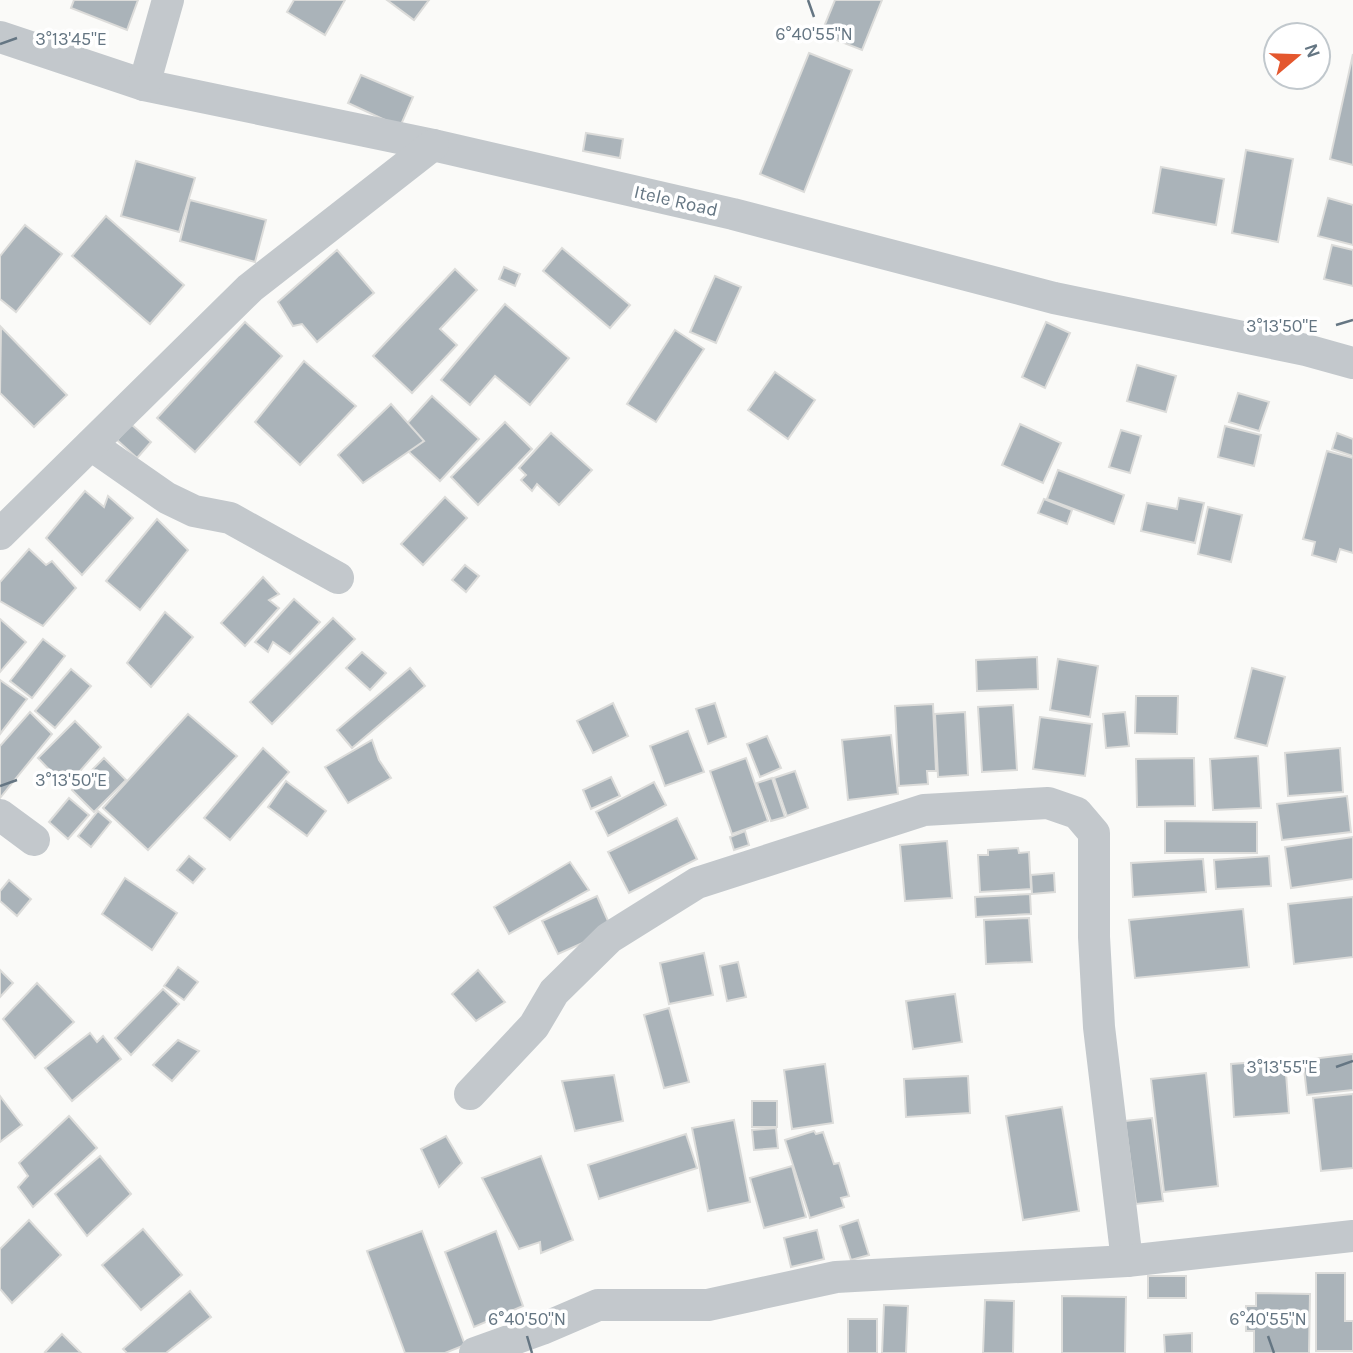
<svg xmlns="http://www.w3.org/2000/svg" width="1353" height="1353" font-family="Karla,sans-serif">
	<rect width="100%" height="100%" fill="#fafaf8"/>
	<g fill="#aab3b9" stroke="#dcdcda" stroke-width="2">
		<polygon points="74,0 138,0 127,30 71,8"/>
		<polygon points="294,0 345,0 325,35 287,12"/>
		<polygon points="387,0 429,0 414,20"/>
		<polygon points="835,0 882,0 862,50 821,34"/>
		<polygon points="809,53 852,70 804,192 760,174"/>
		<polygon points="1353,54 1353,165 1330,159"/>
		<polygon points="361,75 413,97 400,127 348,103"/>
		<polygon points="1291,77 1313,77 1313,82 1292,84"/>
		<polygon points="586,133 623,139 620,158 583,151"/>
		<polygon points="1246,150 1293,159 1278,242 1232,233"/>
		<polygon points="136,161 195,178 179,232 121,216"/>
		<polygon points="1161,167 1224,179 1216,225 1153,213"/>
		<polygon points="1328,198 1353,205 1353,245 1318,236"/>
		<polygon points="190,200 266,220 255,262 180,241"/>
		<polygon points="106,216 184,285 150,324 72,256"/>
		<polygon points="25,225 62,254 16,312 0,299 0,256"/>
		<polygon points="1332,245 1353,250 1353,286 1324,279"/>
		<polygon points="562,248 630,305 610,328 543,271"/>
		<polygon points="337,250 374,293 317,342 302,324 293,326 278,302"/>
		<polygon points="504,267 520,274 515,286 499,279"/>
		<polygon points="455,269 477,290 440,329 457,345 412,393 373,356"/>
		<polygon points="715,276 741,287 716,343 690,332"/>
		<polygon points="505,304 569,358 530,405 495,376 470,405 441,380"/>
		<polygon points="245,322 282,356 195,452 157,418"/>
		<polygon points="1046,322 1070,333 1045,388 1022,377"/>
		<polygon points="1,327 67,395 34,427 0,393"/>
		<polygon points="675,330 704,349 656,422 627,404"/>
		<polygon points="304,361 356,406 300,465 255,422"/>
		<polygon points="1137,365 1176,376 1166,412 1127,401"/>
		<polygon points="775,372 815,400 788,439 748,410"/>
		<polygon points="1238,393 1269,402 1259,431 1229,422"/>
		<polygon points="432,396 479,439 440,481 394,438"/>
		<polygon points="391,404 424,441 363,483 338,455"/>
		<polygon points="505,422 532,449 478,505 451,477"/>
		<polygon points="131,424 151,442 137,458 117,440"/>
		<polygon points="1020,424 1061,443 1043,483 1002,465"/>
		<polygon points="1225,426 1261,435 1254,466 1218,457"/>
		<polygon points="1121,430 1141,436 1130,473 1109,467"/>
		<polygon points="551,433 592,470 559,505 537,484 532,491 521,480 526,475 519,468"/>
		<polygon points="1337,433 1353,439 1353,456 1332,449"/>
		<polygon points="1327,451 1353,458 1353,553 1340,549 1336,562 1312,555 1315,542 1303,539"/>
		<polygon points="1058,470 1124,495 1114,524 1047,499"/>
		<polygon points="85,491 104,507 108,496 133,518 82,575 46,538"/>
		<polygon points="445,497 467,518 423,565 401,544"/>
		<polygon points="1179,498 1204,503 1195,543 1141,531 1147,503 1177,509"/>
		<polygon points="1044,499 1072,510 1067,524 1038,513"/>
		<polygon points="1208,507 1242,515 1231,562 1198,554"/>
		<polygon points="157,519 188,550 140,610 106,581"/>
		<polygon points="29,549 46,565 52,561 76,588 43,626 0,601 0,582"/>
		<polygon points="465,565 479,576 466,592 452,580"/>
		<polygon points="263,577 279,594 269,600 279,608 245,646 221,623"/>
		<polygon points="294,599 320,622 290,654 273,642 268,652 255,642"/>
		<polygon points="165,612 193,637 151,687 127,663"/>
		<polygon points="333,618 355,639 272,724 250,702"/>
		<polygon points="0,619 26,642 0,672"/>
		<polygon points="43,639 65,656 32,698 10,681"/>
		<polygon points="362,652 386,673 370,690 346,668"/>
		<polygon points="1037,657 1038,689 977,691 976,660"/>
		<polygon points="1058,659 1098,666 1090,717 1050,710"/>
		<polygon points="410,668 425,686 352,748 337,730"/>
		<polygon points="1252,668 1285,677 1267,746 1235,738"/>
		<polygon points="71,669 91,686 55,728 35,711"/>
		<polygon points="0,680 27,699 0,734"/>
		<polygon points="1136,696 1178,696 1177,734 1135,733"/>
		<polygon points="613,703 628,736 593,753 577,721"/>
		<polygon points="715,703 726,737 708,744 696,709"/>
		<polygon points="933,704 936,771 927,771 928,784 899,786 895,706"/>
		<polygon points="1013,705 1017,770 982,772 978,707"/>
		<polygon points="30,712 52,734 0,798 0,746"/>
		<polygon points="965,712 968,775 938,777 935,714"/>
		<polygon points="1125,712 1129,746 1106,748 1103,714"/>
		<polygon points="188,714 237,756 148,850 103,808"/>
		<polygon points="1040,717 1092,724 1085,776 1033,769"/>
		<polygon points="75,721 101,747 66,787 38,758"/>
		<polygon points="688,731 704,772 665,786 650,746"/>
		<polygon points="891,735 898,794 848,800 842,740"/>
		<polygon points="767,736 781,768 760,777 747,744"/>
		<polygon points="372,740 379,760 391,778 348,803 325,767"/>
		<polygon points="263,748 289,772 230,840 204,818"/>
		<polygon points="1340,748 1343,792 1288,796 1285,753"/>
		<polygon points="1258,756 1261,808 1213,810 1210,759"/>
		<polygon points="104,758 126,780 94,812 72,790"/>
		<polygon points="746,758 768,821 732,834 710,771"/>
		<polygon points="1194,758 1195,806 1137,807 1136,759"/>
		<polygon points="795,771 808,808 787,816 774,778"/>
		<polygon points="611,777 620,796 591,809 583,790"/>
		<polygon points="772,778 785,817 771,821 757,783"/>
		<polygon points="286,781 326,811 307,836 268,807"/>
		<polygon points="654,782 666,805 608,836 596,812"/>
		<polygon points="1347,796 1351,832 1282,840 1277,804"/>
		<polygon points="69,798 89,815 68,839 49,822"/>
		<polygon points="98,811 111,822 91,847 78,836"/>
		<polygon points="677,818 697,859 629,893 608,852"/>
		<polygon points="1165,821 1257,822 1257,853 1165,853"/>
		<polygon points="745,831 749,845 734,850 730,837"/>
		<polygon points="1353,837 1353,879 1291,888 1285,847"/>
		<polygon points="947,841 952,898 905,901 900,845"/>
		<polygon points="1018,848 1019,853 1029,852 1031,889 980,892 978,855 988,855 988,850"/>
		<polygon points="189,856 205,869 193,883 177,870"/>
		<polygon points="1269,856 1271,886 1216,889 1214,860"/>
		<polygon points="1203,859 1206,892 1133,897 1131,863"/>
		<polygon points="570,862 589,890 509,934 494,907"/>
		<polygon points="1054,873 1055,892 1032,894 1031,875"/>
		<polygon points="125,878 177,913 152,950 102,914"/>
		<polygon points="9,880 31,899 17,916 0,901 0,891"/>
		<polygon points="1030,894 1031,914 976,917 975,897"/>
		<polygon points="597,896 612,930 558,954 542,921"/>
		<polygon points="1353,897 1353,957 1294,964 1288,904"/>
		<polygon points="1243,909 1249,967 1135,978 1129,920"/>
		<polygon points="1029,918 1032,962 986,964 984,920"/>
		<polygon points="704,953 713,995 669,1004 660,963"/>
		<polygon points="738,962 746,997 727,1001 720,966"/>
		<polygon points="178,967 198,982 184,1000 164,986"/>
		<polygon points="0,970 13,983 0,997"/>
		<polygon points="478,970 505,1002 476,1021 452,994"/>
		<polygon points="37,983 74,1022 35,1058 3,1019"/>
		<polygon points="163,989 179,1004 131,1055 115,1038"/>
		<polygon points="955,994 962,1042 913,1049 906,1001"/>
		<polygon points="669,1008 689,1082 664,1088 644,1015"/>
		<polygon points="90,1033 97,1042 103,1036 121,1059 72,1101 45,1068"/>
		<polygon points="178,1040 199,1051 172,1081 153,1065"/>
		<polygon points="1353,1054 1353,1090 1307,1095 1303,1060"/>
		<polygon points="1285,1060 1289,1113 1234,1117 1231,1064"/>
		<polygon points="825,1064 833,1123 792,1129 784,1070"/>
		<polygon points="1206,1073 1218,1186 1164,1192 1151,1079"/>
		<polygon points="614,1075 623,1121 575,1131 562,1081"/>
		<polygon points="968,1076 970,1113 906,1117 904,1079"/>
		<polygon points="1353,1094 1353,1168 1321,1171 1313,1098"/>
		<polygon points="0,1096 22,1125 0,1142"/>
		<rect x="752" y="1101" width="25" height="26"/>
		<polygon points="1062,1107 1079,1211 1023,1220 1006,1116"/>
		<polygon points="69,1116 97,1148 33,1207 18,1187 28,1176 19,1163"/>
		<polygon points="1152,1118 1163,1201 1136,1204 1125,1121"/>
		<polygon points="734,1120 750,1202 708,1211 692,1128"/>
		<polygon points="776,1128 778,1148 754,1150 752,1130"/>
		<polygon points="814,1131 816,1134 823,1132 834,1164 839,1163 849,1196 841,1198 844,1207 810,1218 785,1140"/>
		<polygon points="686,1134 697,1168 599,1199 588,1165"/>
		<polygon points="446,1136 462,1163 439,1187 421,1149"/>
		<polygon points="100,1156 131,1194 87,1236 55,1194"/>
		<polygon points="541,1156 573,1240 541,1253 540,1242 519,1249 482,1178"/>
		<polygon points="792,1166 806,1217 764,1228 750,1178"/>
		<polygon points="29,1220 61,1255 12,1303 0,1289 0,1249"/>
		<polygon points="858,1220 869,1255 851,1260 840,1226"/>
		<polygon points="143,1229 182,1275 141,1310 102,1265"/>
		<polygon points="817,1230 824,1259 791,1267 784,1238"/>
		<polygon points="422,1231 465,1345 445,1353 405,1353 367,1251"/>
		<polygon points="496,1231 523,1306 474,1327 445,1252"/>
		<polygon points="1316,1273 1345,1273 1345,1321 1353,1321 1353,1351 1316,1351"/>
		<rect x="1148" y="1276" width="38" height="22"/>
		<polygon points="190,1291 211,1317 166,1353 127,1353 123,1349"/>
		<polygon points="1256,1293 1310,1294 1309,1353 1254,1353 1254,1331 1246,1331 1246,1306 1256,1306"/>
		<polygon points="1062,1296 1126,1297 1125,1353 1062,1353"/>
		<polygon points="985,1300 1014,1301 1013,1353 983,1353"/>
		<polygon points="884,1305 908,1306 906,1353 882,1353"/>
		<rect x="848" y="1319" width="29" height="34"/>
		<polygon points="1192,1333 1192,1353 1165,1353 1164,1335"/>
		<polygon points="62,1334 81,1353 47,1353 45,1352"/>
	</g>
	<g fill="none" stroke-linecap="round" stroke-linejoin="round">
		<g stroke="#c3c8cc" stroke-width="32">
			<polyline points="0,37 144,85 433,145 733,214 1054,298 1306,350 1353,363"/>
			<polyline points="144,85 168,0"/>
			<polyline points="91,445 167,498 194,511 230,518 338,578"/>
			<polyline points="0,534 250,288 433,145"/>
			<polyline points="0,815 34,840"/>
			<polyline points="470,1094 534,1026 554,992 609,938 697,883 924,810 1048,803 1077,813 1094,833 1094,937 1099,1027 1127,1261"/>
			<polyline points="475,1353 542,1329 598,1305 708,1305 836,1277 1127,1261 1353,1236"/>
		</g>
	</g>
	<path fill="none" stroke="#657683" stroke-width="2.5" d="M808 0 814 17M0 44 17 38M1336 325 1353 320M0 786 17 780M1336 1067 1353 1061M527 1336 532 1353M1268 1336 1274 1353"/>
	<g text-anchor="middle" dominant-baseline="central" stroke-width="7" stroke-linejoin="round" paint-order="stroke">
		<g font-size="19" fill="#657683" stroke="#fff">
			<text transform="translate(676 201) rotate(13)">Itele Road</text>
		</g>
	</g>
	<g font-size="18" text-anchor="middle" fill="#657683" stroke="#fff" stroke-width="7" stroke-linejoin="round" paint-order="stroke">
		<text x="814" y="40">6°40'55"N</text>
		<text x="71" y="45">3°13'45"E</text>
		<text x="1282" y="332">3°13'50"E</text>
		<text x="71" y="786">3°13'50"E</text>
		<text x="1282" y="1073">3°13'55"E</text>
		<text x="527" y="1325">6°40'50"N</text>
		<text x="1268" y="1325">6°40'55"N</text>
	</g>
	<g transform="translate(1297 56) rotate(71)"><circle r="33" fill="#ffffff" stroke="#c1c8cd" stroke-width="2"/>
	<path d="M0-5L12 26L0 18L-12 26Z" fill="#e4572e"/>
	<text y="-10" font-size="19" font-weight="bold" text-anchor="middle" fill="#657683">N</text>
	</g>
</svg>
